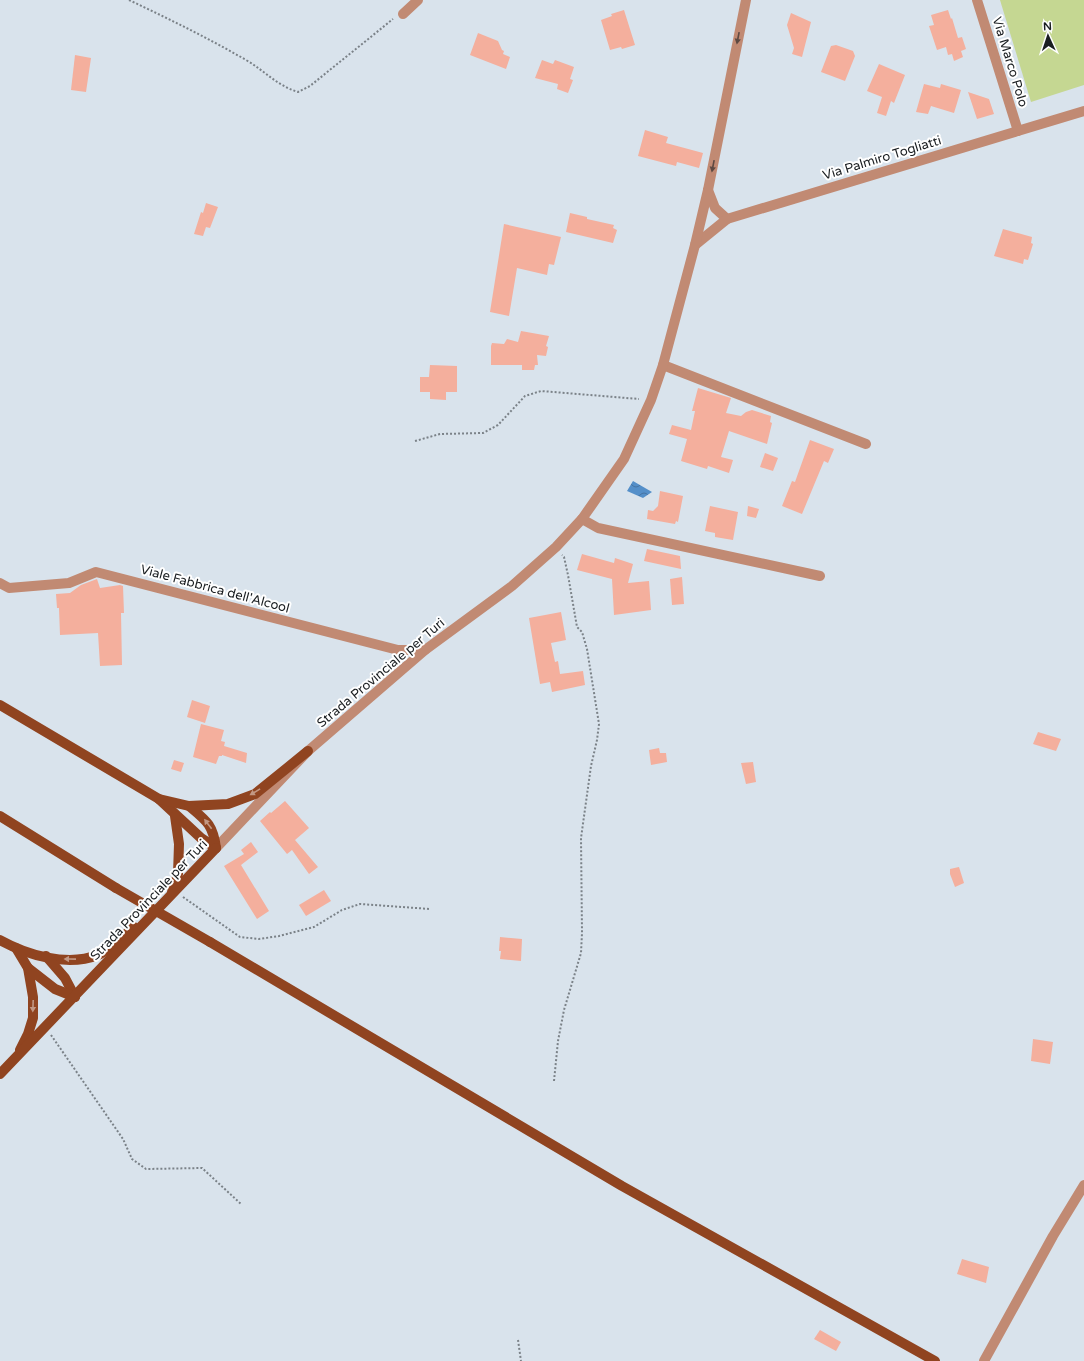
<svg xmlns="http://www.w3.org/2000/svg" width="1084" height="1361" font-family="'Varela Round',sans-serif">
	<defs>
		<pattern id="water-waves" width="16" height="10" patternUnits="userSpaceOnUse"><rect width="16" height="10" fill="#548fc9"/><path d="M0 5q4-4 8 0t8 0" fill="none" stroke="#4574a3"/></pattern>
	</defs>
	<rect width="100%" height="100%" fill="#d9e3ec"/>
	<polygon fill="#c5d792" points="1000,0 1084,0 1084,85 1031,102"/>
	<polygon fill="url(#water-waves)" points="633,481 652,492 643,498 627,491"/>
	<g fill="#f4af9d">
		<polygon points="624,10 635,45 622,49 621,47 610,50 601,20 612,16 611,14"/>
		<polygon points="948,10 951,19 952,18 958,38 962,37 966,49 961,51 963,57 954,61 952,54 948,55 946,47 937,50 929,26 934,25 931,15"/>
		<polygon points="791,13 811,22 802,57 792,54 794,48 787,25"/>
		<polygon points="478,33 498,41 502,50 504,51 503,54 510,57 506,69 470,55"/>
		<polygon points="836,45 853,51 855,56 845,81 821,72 831,46"/>
		<polygon points="75,55 91,58 86,92 71,90"/>
		<polygon points="542,60 553,64 555,60 574,67 570,79 573,80 568,93 557,89 558,84 535,78"/>
		<polygon points="879,64 905,75 894,103 891,101 886,116 877,113 882,97 867,91"/>
		<polygon points="924,84 940,88 941,84 961,90 954,113 931,106 928,114 916,112"/>
		<polygon points="968,92 989,99 994,114 977,119"/>
		<polygon points="645,130 668,137 666,143 703,153 699,168 677,162 676,166 638,156"/>
		<polygon points="206,203 218,207 210,228 206,227 203,236 194,234 201,212 203,213"/>
		<polygon points="570,213 587,217 587,219 614,225 613,228 617,230 613,243 566,232"/>
		<polygon points="504,224 561,237 554,265 549,264 547,275 517,268 509,316 490,312"/>
		<polygon points="1003,229 1032,237 1031,243 1033,244 1028,260 1024,259 1023,264 994,256"/>
		<polygon points="521,331 549,336 546,346 548,347 546,356 537,355 538,365 535,365 534,370 522,370 522,365 491,365 491,346 492,343 504,344 507,339 518,342"/>
		<polygon points="430,365 457,366 457,392 446,392 446,400 430,399 430,392 420,392 420,377 429,377"/>
		<polygon points="698,388 731,398 726,413 741,416 746,412 752,410 771,416 770,422 772,423 767,444 729,431 721,457 733,460 729,473 708,466 707,469 681,461 687,439 669,434 672,425 691,430 695,411 692,411"/>
		<polygon points="810,440 834,449 828,463 824,461 802,514 782,506 792,481 795,482"/>
		<polygon points="765,453 778,458 773,471 760,467"/>
		<polygon points="660,491 683,496 678,522 676,521 675,524 647,519 648,510 653,511 658,506"/>
		<polygon points="710,506 738,512 733,540 715,537 715,533 705,531"/>
		<polygon points="748,506 759,509 756,518 747,516"/>
		<polygon points="647,549 680,556 681,569 644,561"/>
		<polygon points="582,554 614,563 615,558 633,564 628,583 649,581 651,610 614,615 612,579 577,570"/>
		<polygon points="682,577 684,604 672,605 670,579"/>
		<polygon points="97,579 100,588 120,585 123,586 124,613 121,613 122,665 100,666 98,633 60,635 59,608 57,608 56,594 70,593 81,585"/>
		<polygon points="561,612 566,640 551,643 555,662 558,661 560,674 583,671 585,685 552,692 550,682 540,684 529,618"/>
		<polygon points="192,700 210,706 205,723 187,717"/>
		<polygon points="201,724 224,730 221,741 225,742 224,746 247,753 246,763 222,755 222,756 219,756 216,764 193,757"/>
		<polygon points="1038,732 1061,739 1056,751 1033,744"/>
		<polygon points="659,748 660,753 666,753 667,762 651,765 649,750"/>
		<polygon points="174,760 184,763 181,772 171,769"/>
		<polygon points="753,762 756,782 746,784 741,763"/>
		<polygon points="285,801 309,828 295,840 318,867 309,874 292,850 287,854 260,821 270,812 271,813"/>
		<polygon points="251,842 258,852 241,865 269,911 257,919 224,866 244,854 241,850"/>
		<polygon points="959,867 964,883 955,887 950,874 950,869"/>
		<polygon points="324,890 331,901 306,916 299,905"/>
		<polygon points="500,937 522,939 521,961 500,959 501,951 499,951"/>
		<polygon points="1033,1039 1053,1042 1050,1064 1031,1061"/>
		<polygon points="962,1259 989,1267 986,1283 957,1274"/>
		<polygon points="820,1330 841,1342 836,1351 814,1339"/>
	</g>
	<g fill="none" stroke-linecap="round" stroke-linejoin="round">
		<g stroke="#7b8288" stroke-width="2" stroke-dasharray="2 2" stroke-linecap="butt">
			<path d="M129 0C169 19 208 38 246 60 265 71 276 85 298 92L310 86 393 19"/>
			<polyline points="415,441 440,434 483,433 498,425 525,396 541,391 639,399"/>
			<polyline points="183,897 240,937 259,939 279,936 314,927 342,910 360,904 430,909"/>
			<polyline points="51,1035 123,1139 132,1159 146,1169 202,1168 241,1204"/>
			<polyline points="554,1081 558,1041 564,1010 581,953 582,933 581,838 591,766 597,740 599,724 587,649 582,632 577,627 568,575 564,557 562,555"/>
			<polyline points="518,1340 521,1361"/>
		</g>
		<g stroke="#c18a73" stroke-width="10">
			<polyline points="977,0 1018,131"/>
			<polyline points="403,14 418,0"/>
			<polyline points="708,190 715,208 727,219"/>
			<polyline points="695,245 727,219 1084,111"/>
			<polyline points="663,365 866,444"/>
			<polyline points="582,519 598,528 820,576"/>
			<polyline points="0,583 9,588 69,583 96,572 398,650 425,650"/>
			<polyline points="216,848 308,751 425,650 512,586 556,547 582,519 624,459 651,400 663,365 695,245 708,190 746,0"/>
			<polyline points="984,1361 1053,1236 1084,1185"/>
		</g>
		<g stroke="#904420" stroke-width="10">
			<polyline points="0,705 159,799 201,838 216,848"/>
			<polyline points="159,799 189,806 228,804 255,794 308,751"/>
			<path d="M189 806C207 821 213 825 216 848"/>
			<polyline points="0,816 116,888"/>
			<polyline points="172,892 178,874 179,844 175,816"/>
			<path d="M0 940C27 955 67 967 98 955 108 951 125 935 134 927"/>
			<polyline points="210,942 622,1186 935,1361"/>
			<polyline points="16,948 28,968 33,997 33,1018 28,1034 20,1050"/>
			<polyline points="46,956 65,978 75,997"/>
			<polyline points="28,968 55,989 75,997"/>
			<polyline points="0,1074 216,848"/>
		</g>
		<polyline stroke="#904420" stroke-width="10" points="116,888 210,942"/>
	</g>
	<defs><path id="oneway-solid" d="M-6-.8H1V-3.2L6.5 0L1 3.2V.8H-6Z"/></defs>
	<g fill="#5d4942">
		<use href="#oneway-solid" transform="translate(738 38) rotate(101)"/>
		<use href="#oneway-solid" transform="translate(713 166) rotate(101)"/>
	</g>
	<g fill="#c29884">
		<use href="#oneway-solid" transform="translate(255 792) rotate(149)"/>
		<use href="#oneway-solid" transform="translate(208 824) rotate(-127)"/>
		<use href="#oneway-solid" transform="translate(70 959) rotate(-179)"/>
		<use href="#oneway-solid" transform="translate(33 1006) rotate(92)"/>
	</g>
	<g text-anchor="middle" dominant-baseline="central" stroke-width="4" stroke-linejoin="round" paint-order="stroke">
		<g font-size="13" fill="#1a1e21" stroke="#fff">
			<text transform="translate(1010 62) rotate(73)">Via Marco Polo</text>
			<text transform="translate(882 158) rotate(-17)">Via Palmiro Togliatti</text>
			<text transform="translate(215 589) rotate(15)">Viale Fabbrica dell'Alcool</text>
			<text transform="translate(381 673) rotate(-40)">Strada Provinciale per Turi</text>
			<text transform="translate(149 900) rotate(-46)">Strada Provinciale per Turi</text>
		</g>
	</g>
	<g transform="translate(1048 36) rotate(357)" stroke="#ffffff" stroke-width="3" paint-order="stroke">
	<path d="M0-3L7 15L0 10L-7 15Z" fill="#1a1e21"/>
	<text y="-6" font-size="11" font-weight="bold" text-anchor="middle" fill="#1a1e21">N</text>
	</g>
</svg>
